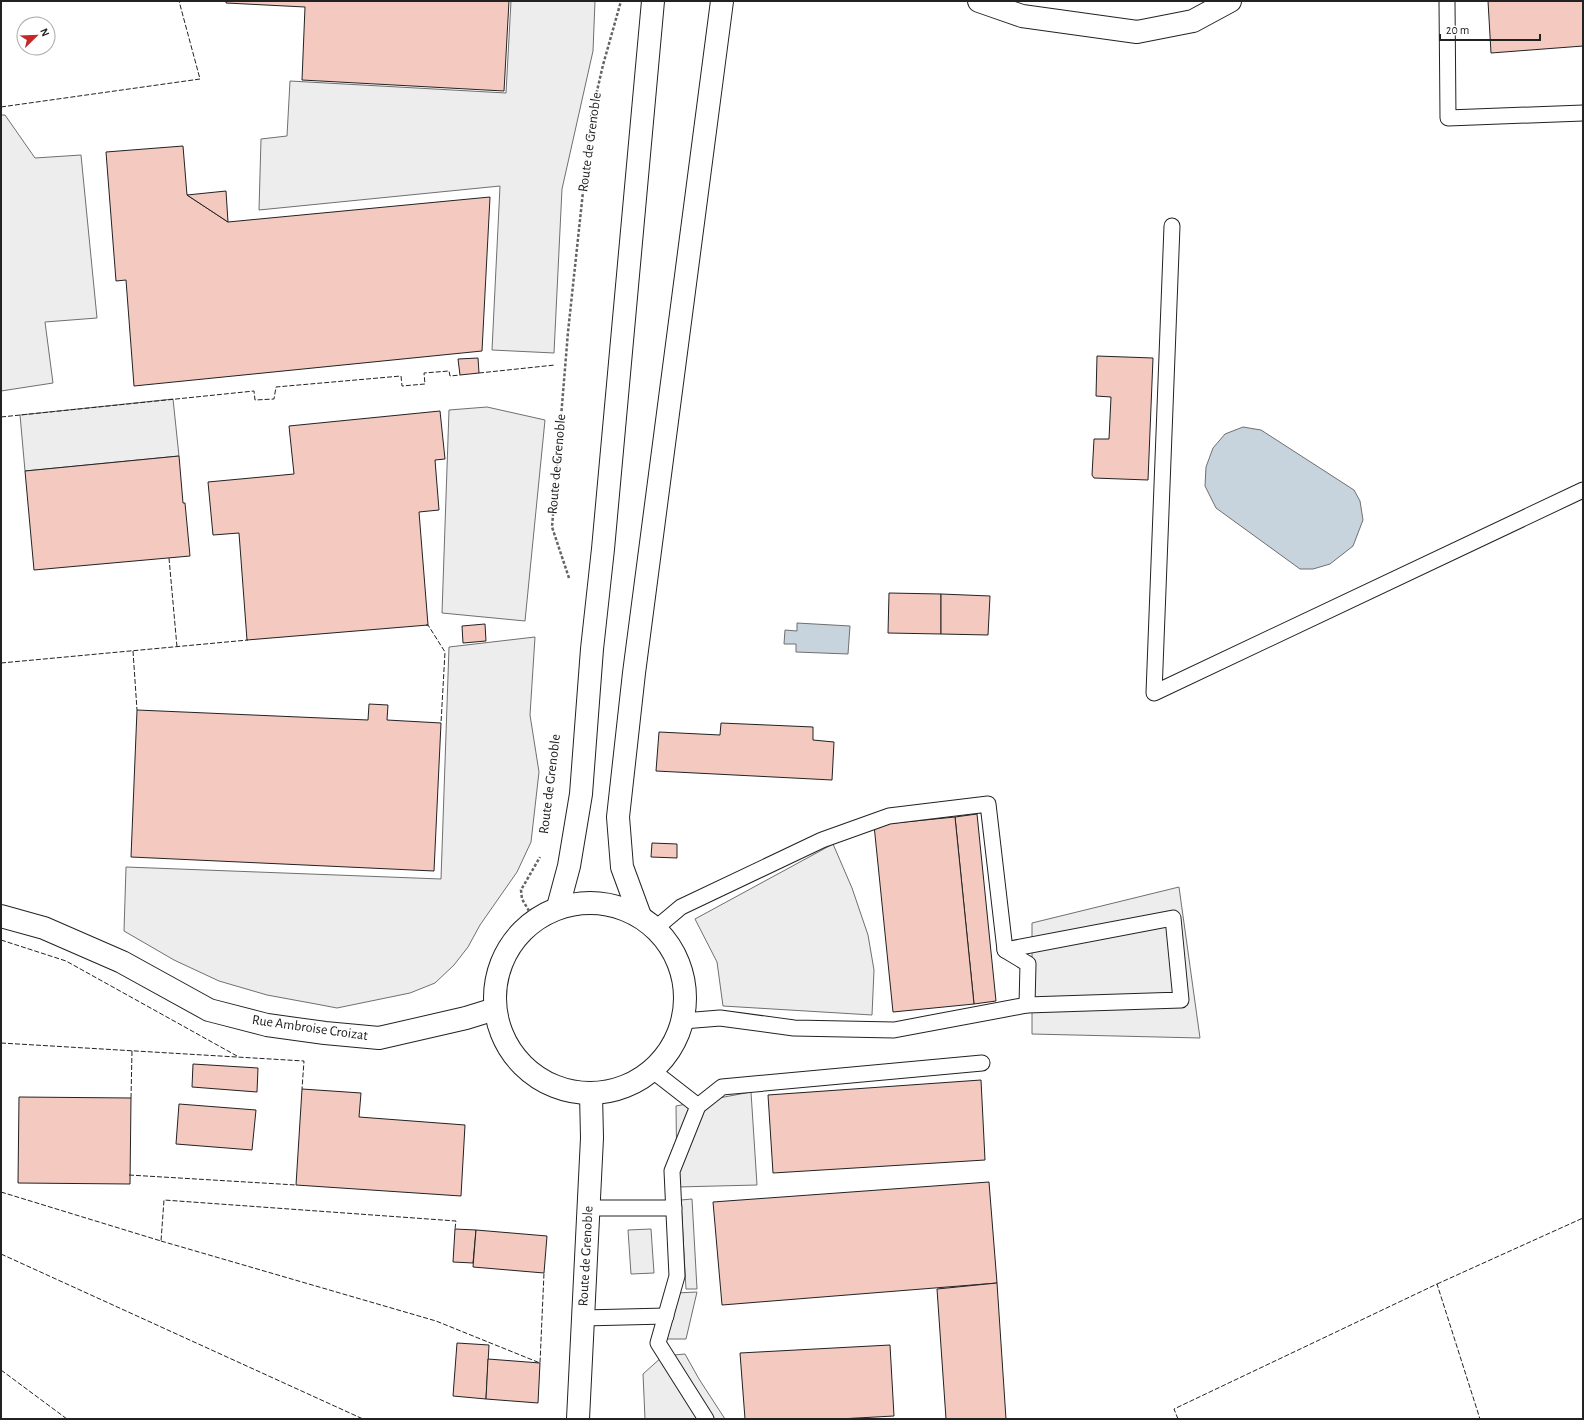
<svg xmlns="http://www.w3.org/2000/svg" width="1584" height="1420" font-family="'Alegreya Sans',sans-serif">
	<rect width="100%" height="100%" fill="#fff"/>
	<g fill="#ededed" stroke="#6f6f6f">
		<polygon points="511,1 595,1 593,51 562,189 554,353 492,350 500,186 259,210 261,139 287,136 290,81 506,93"/>
		<polygon points="1,115 5,115 35,158 81,155 97,318 45,322 53,383 1,391"/>
		<polygon points="173,399 179,456 25,471 20,415"/>
		<polygon points="487,407 545,420 525,621 442,613 449,410"/>
		<polygon points="535,637 530,715 539,772 531,842 517,872 480,925 468,947 454,965 435,983 410,993 337,1008 316,1004 267,995 219,981 174,960 124,931 126,867 441,879 449,647"/>
		<polygon points="833,844 852,888 868,935 874,970 872,1015 723,1006 717,962 695,919"/>
		<polygon points="1179,887 1200,1038 1032,1034 1032,923"/>
		<polygon points="751,1092 757,1185 677,1187 676,1106"/>
		<polygon points="692,1199 697,1289 686,1289 681,1200"/>
		<polygon points="651,1229 654,1273 631,1274 628,1230"/>
		<polygon points="697,1292 686,1339 663,1339 676,1293"/>
		<polygon points="685,1354 699,1379 725,1419 645,1419 643,1374 663,1356"/>
	</g>
	<g fill="#c7d3dd" stroke="#6f6f6f">
		<polygon points="1243,427 1261,430 1354,490 1360,501 1363,520 1353,546 1330,564 1313,569 1300,569 1216,508 1205,486 1206,467 1213,448 1225,434"/>
		<polygon points="797,623 850,626 848,654 796,652 796,644 784,644 785,630 797,631"/>
	</g>
	<g fill="#f3c9c0" stroke="#222">
		<polygon points="226,1 509,1 504,91 302,80 305,7 226,3"/>
		<polygon points="1488,1 1583,1 1583,46 1491,53"/>
		<polygon points="183,146 187,195 228,222 490,197 482,351 134,386 126,280 116,281 106,152"/>
		<polygon points="226,191 228,222 187,195"/>
		<polygon points="1097,356 1153,358 1148,480 1094,478 1092,475 1094,439 1109,439 1111,397 1096,396"/>
		<polygon points="478,358 479,373 460,375 458,359"/>
		<polygon points="440,411 445,459 435,460 439,510 419,512 428,625 247,640 239,533 213,535 208,482 294,474 289,426"/>
		<polygon points="179,456 183,503 185,503 190,556 34,570 25,471"/>
		<polygon points="889,593 941,594 941,634 888,633"/>
		<polygon points="941,594 990,596 988,635 941,634"/>
		<polygon points="485,624 486,641 463,643 462,626"/>
		<polygon points="369,704 388,705 387,720 441,723 434,871 131,857 137,710 368,720"/>
		<polygon points="721,723 813,727 813,740 834,742 832,780 656,771 659,732 720,735"/>
		<polygon points="977,814 996,1001 974,1004 955,817"/>
		<polygon points="955,817 974,1004 893,1012 874,825"/>
		<polygon points="652,843 677,844 677,858 651,857"/>
		<polygon points="193,1064 258,1068 257,1092 192,1087"/>
		<polygon points="981,1080 985,1160 773,1173 768,1095"/>
		<polygon points="302,1089 361,1093 359,1117 465,1125 461,1196 296,1185"/>
		<polygon points="19,1097 131,1098 130,1184 18,1183"/>
		<polygon points="179,1104 256,1110 252,1150 176,1144"/>
		<polygon points="989,1182 997,1283 722,1305 713,1202"/>
		<polygon points="455,1229 476,1230 473,1263 453,1262"/>
		<polygon points="476,1230 547,1236 544,1273 473,1267"/>
		<polygon points="997,1283 1006,1419 946,1419 937,1289"/>
		<polygon points="457,1343 489,1345 486,1399 453,1396"/>
		<polygon points="890,1345 894,1416 839,1419 745,1419 740,1353"/>
		<polygon points="488,1359 540,1363 538,1403 486,1399"/>
	</g>
	<g fill="none" stroke-linecap="round" stroke-linejoin="round">
		<defs>
			<g id="lane">
				<polyline points="1447,1 1448,118 1583,113"/>
				<polyline points="1172,226 1154,693 1583,490"/>
				<polyline points="656,928 681,907 822,840 889,816 988,804 1005,950 1173,918 1181,1000 1027,1005 894,1030 794,1028 720,1018 683,1021"/>
				<polyline points="1005,950 1028,964 1027,1005"/>
				<polyline points="653,1071 698,1106"/>
				<polyline points="588,1208 674,1208"/>
				<polyline points="583,1318 666,1316"/>
				<polyline points="706,1419 658,1343 677,1276 672,1171 698,1106 722,1087 982,1063"/>
			</g>
			<g id="street">
				<polyline points="979,1 1022,16 1137,32 1193,21 1230,1"/>
				<polyline points="1,916 44,928 122,962 209,1010 267,1025 325,1033 379,1038 466,1018 495,1009"/>
			</g>
			<g id="primary">
				<circle cx="590" cy="998" r="95"/>
				<polyline points="558,907 569,866 581,794 592,649 603,549 653,1"/>
				<polyline points="640,916 622,867 618,817 634,673 722,1"/>
				<polyline points="578,1419 592,1138 591,1094"/>
			</g>
		</defs>
		<use href="#lane" stroke="#222" stroke-width="17"/>
		<use href="#street" stroke="#222" stroke-width="24"/>
		<use href="#primary" stroke="#222" stroke-width="24"/>
		<g stroke="#646464" stroke-width="2.5" stroke-dasharray="3 2" stroke-linecap="butt">
			<polyline points="569,578 552,527 568,332 591,117 603,65 621,1"/>
			<polyline points="529,911 522,899 521,890 540,857"/>
		</g>
		<use href="#lane" stroke="#fff" stroke-width="15"/>
		<use href="#street" stroke="#fff" stroke-width="22"/>
		<use href="#primary" stroke="#fff" stroke-width="22"/>
		<g stroke="#222" stroke-width="1" stroke-dasharray="5 2" stroke-linecap="butt">
			<polyline points="1,107 200,79 179,1"/>
			<polyline points="479,373 555,365"/>
			<polyline points="1,417 254,391 255,400 274,399 276,387 401,376 402,386 425,384 424,373 449,371 450,376 460,375"/>
			<polyline points="169,558 177,647"/>
			<polyline points="426,625 428,625 445,652 441,723"/>
			<polyline points="133,651 137,710"/>
			<polyline points="1,663 248,640"/>
			<polyline points="1,940 66,961 237,1056"/>
			<polyline points="1,1043 304,1061 302,1089"/>
			<polyline points="131,1098 132,1051"/>
			<polyline points="129,1175 296,1185"/>
			<polyline points="1,1192 161,1241 164,1200 456,1221 455,1229"/>
			<polyline points="161,1241 436,1321 540,1363 544,1273"/>
			<polyline points="1,1254 363,1419"/>
			<polyline points="1437,1284 1583,1218"/>
			<polyline points="1,1370 67,1419"/>
			<polyline points="1178,1419 1174,1409 1437,1284 1480,1419"/>
		</g>
	</g>
	<g text-anchor="middle" dominant-baseline="central" stroke-width="3" stroke-linejoin="round" paint-order="stroke">
		<g font-size="14" fill="#222" stroke="#fff">
			<text transform="translate(590 142) rotate(-82)">Route de Grenoble</text>
			<text transform="translate(557 464) rotate(-85)">Route de Grenoble</text>
			<text transform="translate(550 784) rotate(-83)">Route de Grenoble</text>
			<text transform="translate(310 1028) rotate(8)">Rue Ambroise Croizat</text>
			<text transform="translate(586 1256) rotate(-87)">Route de Grenoble</text>
		</g>
	</g>
	<rect width="1584" height="1420" fill="none" stroke="#222222" stroke-width="4"/>
	<g transform="translate(36 36) rotate(67)"><circle r="19" fill="#ffffff" stroke="#a7a7a7"/>
	<path d="M0-3L7 15L0 10L-7 15Z" fill="#c62828"/>
	<text y="-6" font-size="11" font-weight="bold" text-anchor="middle" fill="#222222">N</text>
	</g>
	<path d="M1440 34v6h100v-6" fill="none" stroke="#222222" stroke-width="2"/>
	<text x="1446" y="34" font-size="12" fill="#222222" stroke="#ffffff" stroke-width="3" paint-order="stroke">20 m</text>
</svg>
